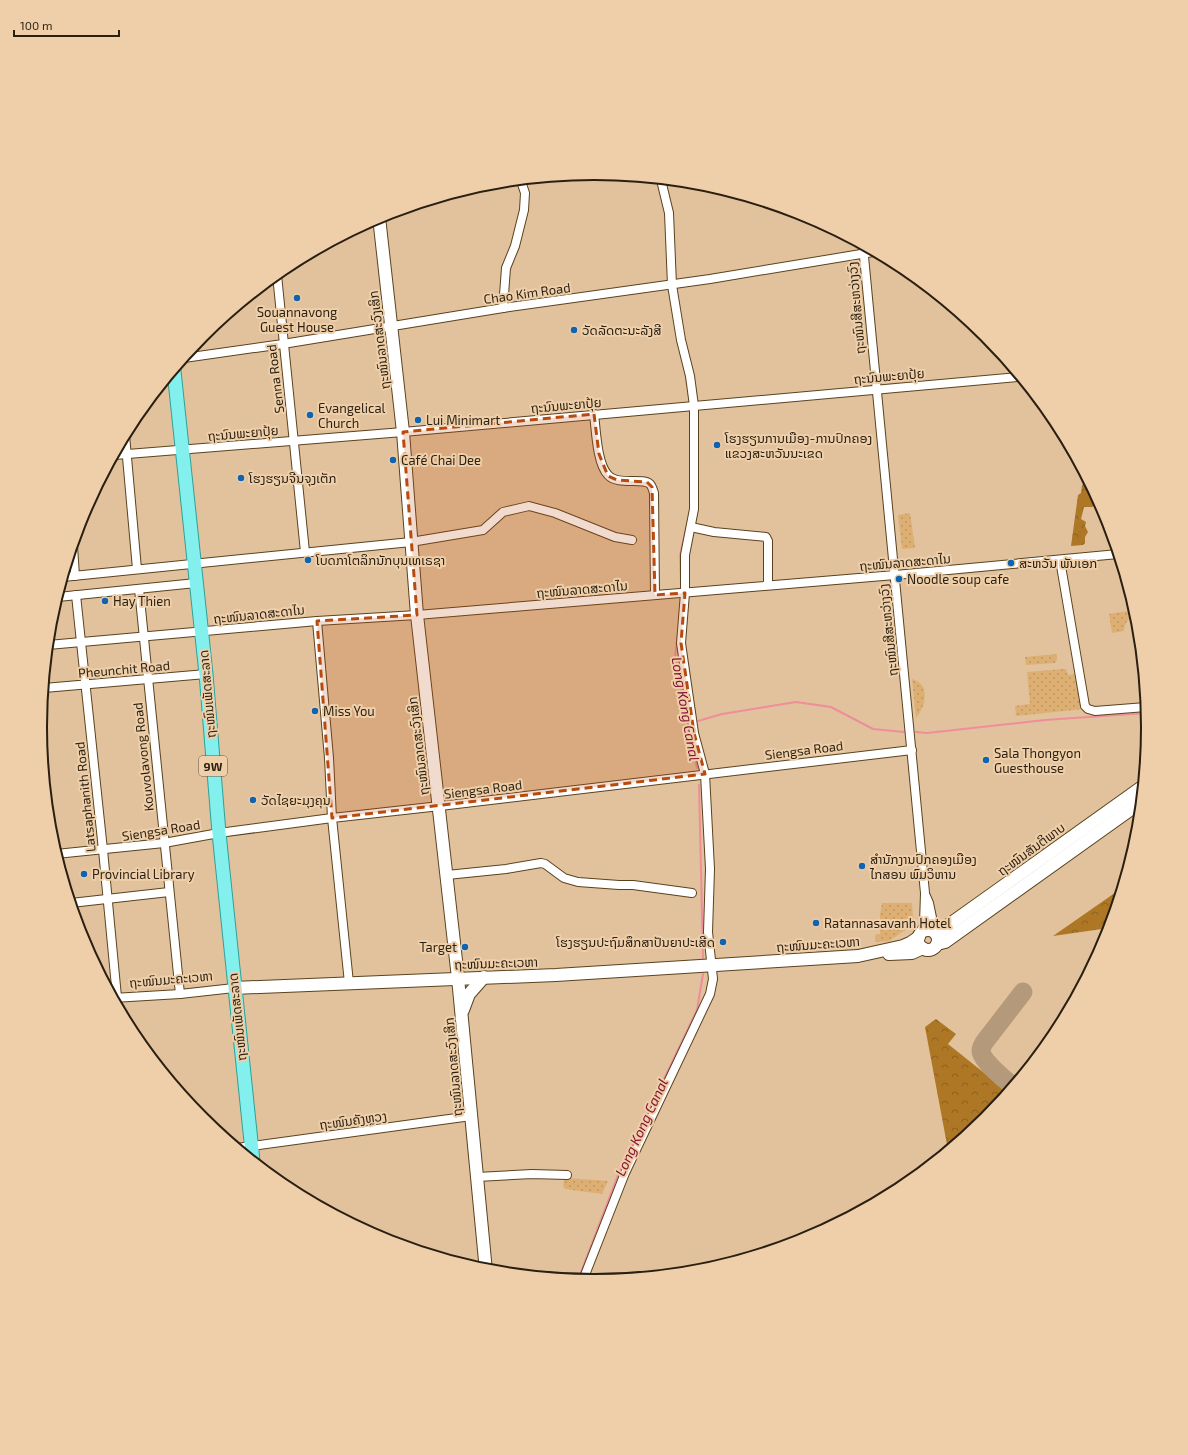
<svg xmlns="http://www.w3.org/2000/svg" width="1188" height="1455" font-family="'Exo 2','Noto Sans Lao',sans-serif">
	<defs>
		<pattern id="grass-dots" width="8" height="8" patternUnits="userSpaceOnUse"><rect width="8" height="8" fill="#deaf72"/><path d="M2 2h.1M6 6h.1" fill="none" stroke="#bf9662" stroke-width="1.8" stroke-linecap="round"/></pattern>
		<pattern id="forest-crowns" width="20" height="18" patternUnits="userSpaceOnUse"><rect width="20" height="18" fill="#ae7725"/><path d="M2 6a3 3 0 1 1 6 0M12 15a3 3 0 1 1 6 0" fill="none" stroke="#8e611f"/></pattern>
	</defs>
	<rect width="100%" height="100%" fill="#e1c29c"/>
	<g fill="url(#grass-dots)">
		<polygon points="910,513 915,548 902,549 898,515"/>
		<path d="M1134 610 1136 614C1129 617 1124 624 1124 631L1112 633 1109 614Z"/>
		<polygon points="1057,654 1057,660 1055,663 1026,665 1025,657"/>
		<polygon points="1063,669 1066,669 1068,675 1078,674 1083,709 1016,716 1015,706 1030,704 1027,672"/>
		<path d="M912 679C931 684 926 706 916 718Z"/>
		<polygon points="882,903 912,903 913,919 907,929 889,941 875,942 875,935 880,934 880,915"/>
		<polygon points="564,1178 568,1178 608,1181 602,1194 565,1189 563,1186"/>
	</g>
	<g fill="url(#forest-crowns)">
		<polygon points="1086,478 1093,491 1093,494 1094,494 1099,503 1092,507 1084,507 1081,519 1086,522 1085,526 1088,532 1085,537 1085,543 1083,545 1071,546 1078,495 1081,493 1082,485 1086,482"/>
		<polygon points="1122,888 1109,928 1053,936"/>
		<polygon points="936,1019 956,1034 948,1044 1008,1092 986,1119 948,1150 925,1027"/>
	</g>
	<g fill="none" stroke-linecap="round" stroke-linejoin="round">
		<g stroke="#ee8e9a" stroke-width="2">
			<polyline points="685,370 687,385"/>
			<polyline points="681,583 680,555 687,524"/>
			<polyline points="678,633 675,657 697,768"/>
			<polyline points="698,721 722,714 796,702 831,707 873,729 904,732"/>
			<polyline points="916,732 927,733 1045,720 1147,713"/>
			<polyline points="699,785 703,958"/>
			<polyline points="578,1280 618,1175 697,1010 703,974"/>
		</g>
		<path stroke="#b49a7a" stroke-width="19" d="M1013 1086C1005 1080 982 1061 981 1051 981 1046 983 1044 986 1040L1023 992"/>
		<defs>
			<g id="street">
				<polyline points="863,246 925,893 924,924 920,934"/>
				<polyline points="277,275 305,552"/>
				<polyline points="503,308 506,268 515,246 524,210 525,193 521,181"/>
				<polyline points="184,358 283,344 503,308 710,279 873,252"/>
				<path d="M594 414C596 430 597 464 608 475 618 486 642 477 650 484 652 486 653 490 654 493L655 595"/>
				<polyline points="125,435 137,569"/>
				<polyline points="115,455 403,432 1019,377"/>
				<polyline points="691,527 714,532 766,537 768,541 768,585"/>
				<polyline points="73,546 75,576"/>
				<polyline points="1060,560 1085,706 1088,709 1095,711 1146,707"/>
				<polyline points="63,577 411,542 483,530 503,512 529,506 555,513 615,537 632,540"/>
				<polyline points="139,589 180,994"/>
				<polyline points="76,595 103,850 117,997"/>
				<polyline points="58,597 196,583"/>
				<polyline points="317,621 329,758 332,818 349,983"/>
				<polyline points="48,645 317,621 417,615 895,575 1118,554"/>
				<polyline points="44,688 206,674"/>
				<polyline points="56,854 164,843 219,833 332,818 440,806 912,750"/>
				<polyline points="447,875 506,869 541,863 545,864 564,878 578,882 619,885 633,885 692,893"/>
				<polyline points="926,896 929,903 935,932"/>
				<polyline points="71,903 169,892"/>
				<polyline points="113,998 180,994 234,988"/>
				<polyline points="237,1148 471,1116"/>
				<polyline points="477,1177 532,1174 567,1175"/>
				<polyline points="583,1280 625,1173 710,994 713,979 708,932 710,869 705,774 694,733 681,643 685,593 685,555 694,509 694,406 690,376 681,340 672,285 669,213 661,180"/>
			</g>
			<g id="secondary">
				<polyline points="379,217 403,432 417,615 458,978 486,1271"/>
				<circle cx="928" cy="940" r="10"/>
				<polyline points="936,934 1142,787"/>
				<polyline points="937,944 945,942 1141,802"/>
				<polyline points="889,954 912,953 923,948"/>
				<polyline points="234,988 556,975 858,956 903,946 910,943 919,937"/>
				<polyline points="463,1010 469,994 484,977"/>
			</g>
			<polyline id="primary" points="174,371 206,674 219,833 253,1161"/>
		</defs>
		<use href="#street" stroke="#5b421f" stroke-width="10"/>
		<use href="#secondary" stroke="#5b421f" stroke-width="14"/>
		<use href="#primary" stroke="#2fa098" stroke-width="15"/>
		<use href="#street" stroke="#fff" stroke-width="8"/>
		<use href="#secondary" stroke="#fff" stroke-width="12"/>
		<use href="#primary" stroke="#83f0ed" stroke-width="13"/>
	</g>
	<path fill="#b84a0d" fill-opacity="0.2" stroke="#b84a0d" stroke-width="3" stroke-dasharray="8 5" stroke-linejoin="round" d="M594 414 599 454 608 476 617 480 647 482 652 487 655 595 685 593 681 643 694 733 705 774 332 818 317 621 417 615 403 432Z"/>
	<g fill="#0e64b1" stroke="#eecfa9" stroke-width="1.5">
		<circle cx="297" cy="298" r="4"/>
		<circle cx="574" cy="330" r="4"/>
		<circle cx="310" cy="415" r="4"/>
		<circle cx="418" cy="420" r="4"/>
		<circle cx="717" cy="445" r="4"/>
		<circle cx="393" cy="460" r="4"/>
		<circle cx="241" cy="478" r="4"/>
		<circle cx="308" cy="560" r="4"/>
		<circle cx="1011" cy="563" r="4"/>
		<circle cx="899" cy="579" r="4"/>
		<circle cx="105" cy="601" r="4"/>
		<circle cx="315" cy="711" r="4"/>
		<circle cx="986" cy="760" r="4"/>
		<circle cx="253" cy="800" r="4"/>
		<circle cx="862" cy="866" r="4"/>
		<circle cx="84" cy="874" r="4"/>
		<circle cx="816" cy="923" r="4"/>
		<circle cx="723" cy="942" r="4"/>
		<circle cx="465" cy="947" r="4"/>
	</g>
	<g text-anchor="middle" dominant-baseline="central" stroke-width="4" stroke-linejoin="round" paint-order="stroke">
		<rect fill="#eecfa9" stroke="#65543e" stroke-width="1" x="199" y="756" width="28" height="20" rx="3"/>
		<g font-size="12" font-weight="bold" fill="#2a1f10">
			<text x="213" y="766">9W</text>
		</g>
		<g font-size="13" fill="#2a1f10" stroke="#eecfa9">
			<text transform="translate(527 293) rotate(-8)">Chao Kim Road</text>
			<text transform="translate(856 308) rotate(-95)">ຖະໜົນສີສະຫວ່າງວົງ</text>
			<text transform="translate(379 340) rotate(-97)">ຖະໜົນລາດສະວົງເສິກ</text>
			<text transform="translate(889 376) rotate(-5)">ຖະນົນພະຍາປຸ້ຍ</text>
			<text transform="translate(275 379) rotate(-97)">Senna Road</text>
			<text transform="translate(566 405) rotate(-5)">ຖະນົນພະຍາປຸ້ຍ</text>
			<text transform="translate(243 433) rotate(-5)">ຖະນົນພະຍາປຸ້ຍ</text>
			<text transform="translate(905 562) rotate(-5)">ຖະໜົນລາດສະດາໄນ</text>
			<text transform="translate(582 589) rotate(-5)">ຖະໜົນລາດສະດາໄນ</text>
			<text transform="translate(259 614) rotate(-6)">ຖະໜົນລາດສະດາໄນ</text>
			<text transform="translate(888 630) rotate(-96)">ຖະໜົນສີສະຫວ່າງວົງ</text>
			<text transform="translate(124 669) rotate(-5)">Pheunchit Road</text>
			<text transform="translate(207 694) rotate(-95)">ຖະໜົນເພັດສະລາດ</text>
			<text transform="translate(418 746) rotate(-97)">ຖະໜົນລາດສະວົງເສິກ</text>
			<text transform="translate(804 750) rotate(-7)">Siengsa Road</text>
			<text transform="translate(143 757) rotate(-96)">Kouvolavong Road</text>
			<text transform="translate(483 789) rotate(-7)">Siengsa Road</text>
			<text transform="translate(85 797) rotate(-96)">Latsaphanith Road</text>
			<text transform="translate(161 830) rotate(-9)">Siengsa Road</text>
			<text transform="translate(1031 849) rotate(-36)">ຖະໜົນສັນຕິພາບ</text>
			<text transform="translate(818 944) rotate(-4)">ຖະໜົນມະຄະເວຫາ</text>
			<text transform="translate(496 963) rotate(-2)">ຖະໜົນມະຄະເວຫາ</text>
			<text transform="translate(171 979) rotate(-5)">ຖະໜົນມະຄະເວຫາ</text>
			<text transform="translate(237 1017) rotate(-96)">ຖະໜົນເພັດສະລາດ</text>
			<text transform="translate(453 1067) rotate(-95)">ຖະໜົນລາດສະວົງເສິກ</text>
			<text transform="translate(353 1120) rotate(-8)">ຖະໜົນຄັງຫຼວງ</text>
		</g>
		<g font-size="13" fill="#2a1f10" stroke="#eecfa9" text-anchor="start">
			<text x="297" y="312" text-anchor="middle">Souannavong<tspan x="297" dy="15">Guest House</tspan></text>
			<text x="582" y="330">ວັດລັດຕະນະລັງສີ</text>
			<text x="318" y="408">Evangelical<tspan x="318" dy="15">Church</tspan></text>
			<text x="426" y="420">Lui Minimart</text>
			<text x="725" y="438">ໂຮງຮຽນການເມືອງ-ການປົກຄອງ<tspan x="725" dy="15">ແຂວງສະຫວັນນະເຂດ</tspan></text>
			<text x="401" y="460">Café Chai Dee</text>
			<text x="249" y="478">ໂຮງຮຽນຈີນຈຸງເຕັກ</text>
			<text x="316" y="560">ໂບດກາໂຕລິກນັກບຸນເທເຣຊາ</text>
			<text x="1019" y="563">ສະຫວັນ ພັນເອກ</text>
			<text x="907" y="579">Noodle soup cafe</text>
			<text x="113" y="601">Hay Thien</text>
			<text x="323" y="711">Miss You</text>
			<text x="994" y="753">Sala Thongyon<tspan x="994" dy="15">Guesthouse</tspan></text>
			<text x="261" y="800">ວັດໄຊຍະມຸງຄຸນ</text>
			<text x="870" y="859">ສຳນັກງານປົກຄອງເມືອງ<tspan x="870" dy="15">ໄກສອນ ພົມວິຫານ</tspan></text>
			<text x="92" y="874">Provincial Library</text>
			<text x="824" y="923">Ratannasavanh Hotel</text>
			<text x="715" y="942" text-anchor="end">ໂຮງຮຽນປະຖົມສຶກສາປັນຍາປະເສີດ</text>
			<text x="457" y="947" text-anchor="end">Target</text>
		</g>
		<g font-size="14" font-style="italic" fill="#841231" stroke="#eecfa9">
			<text transform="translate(686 709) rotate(80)">Long Kong Canal</text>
			<text transform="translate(641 1127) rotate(-65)">Long Kong Canal</text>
		</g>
	</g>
	<path d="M0 0H1188V1455H0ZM47 727a547 547 0 1 1 1094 0a547 547 0 1 1-1094 0Z" fill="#eecfa9" fill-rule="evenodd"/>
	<path fill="none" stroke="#2a1f10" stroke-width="2" d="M47 727a547 547 0 1 1 1094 0a547 547 0 1 1-1094 0Z"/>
	<path d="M14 30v6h105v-6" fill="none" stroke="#2a1f10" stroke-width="2"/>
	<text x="20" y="30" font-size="12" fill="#2a1f10" stroke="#eecfa9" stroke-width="3" paint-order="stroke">100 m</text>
</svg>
